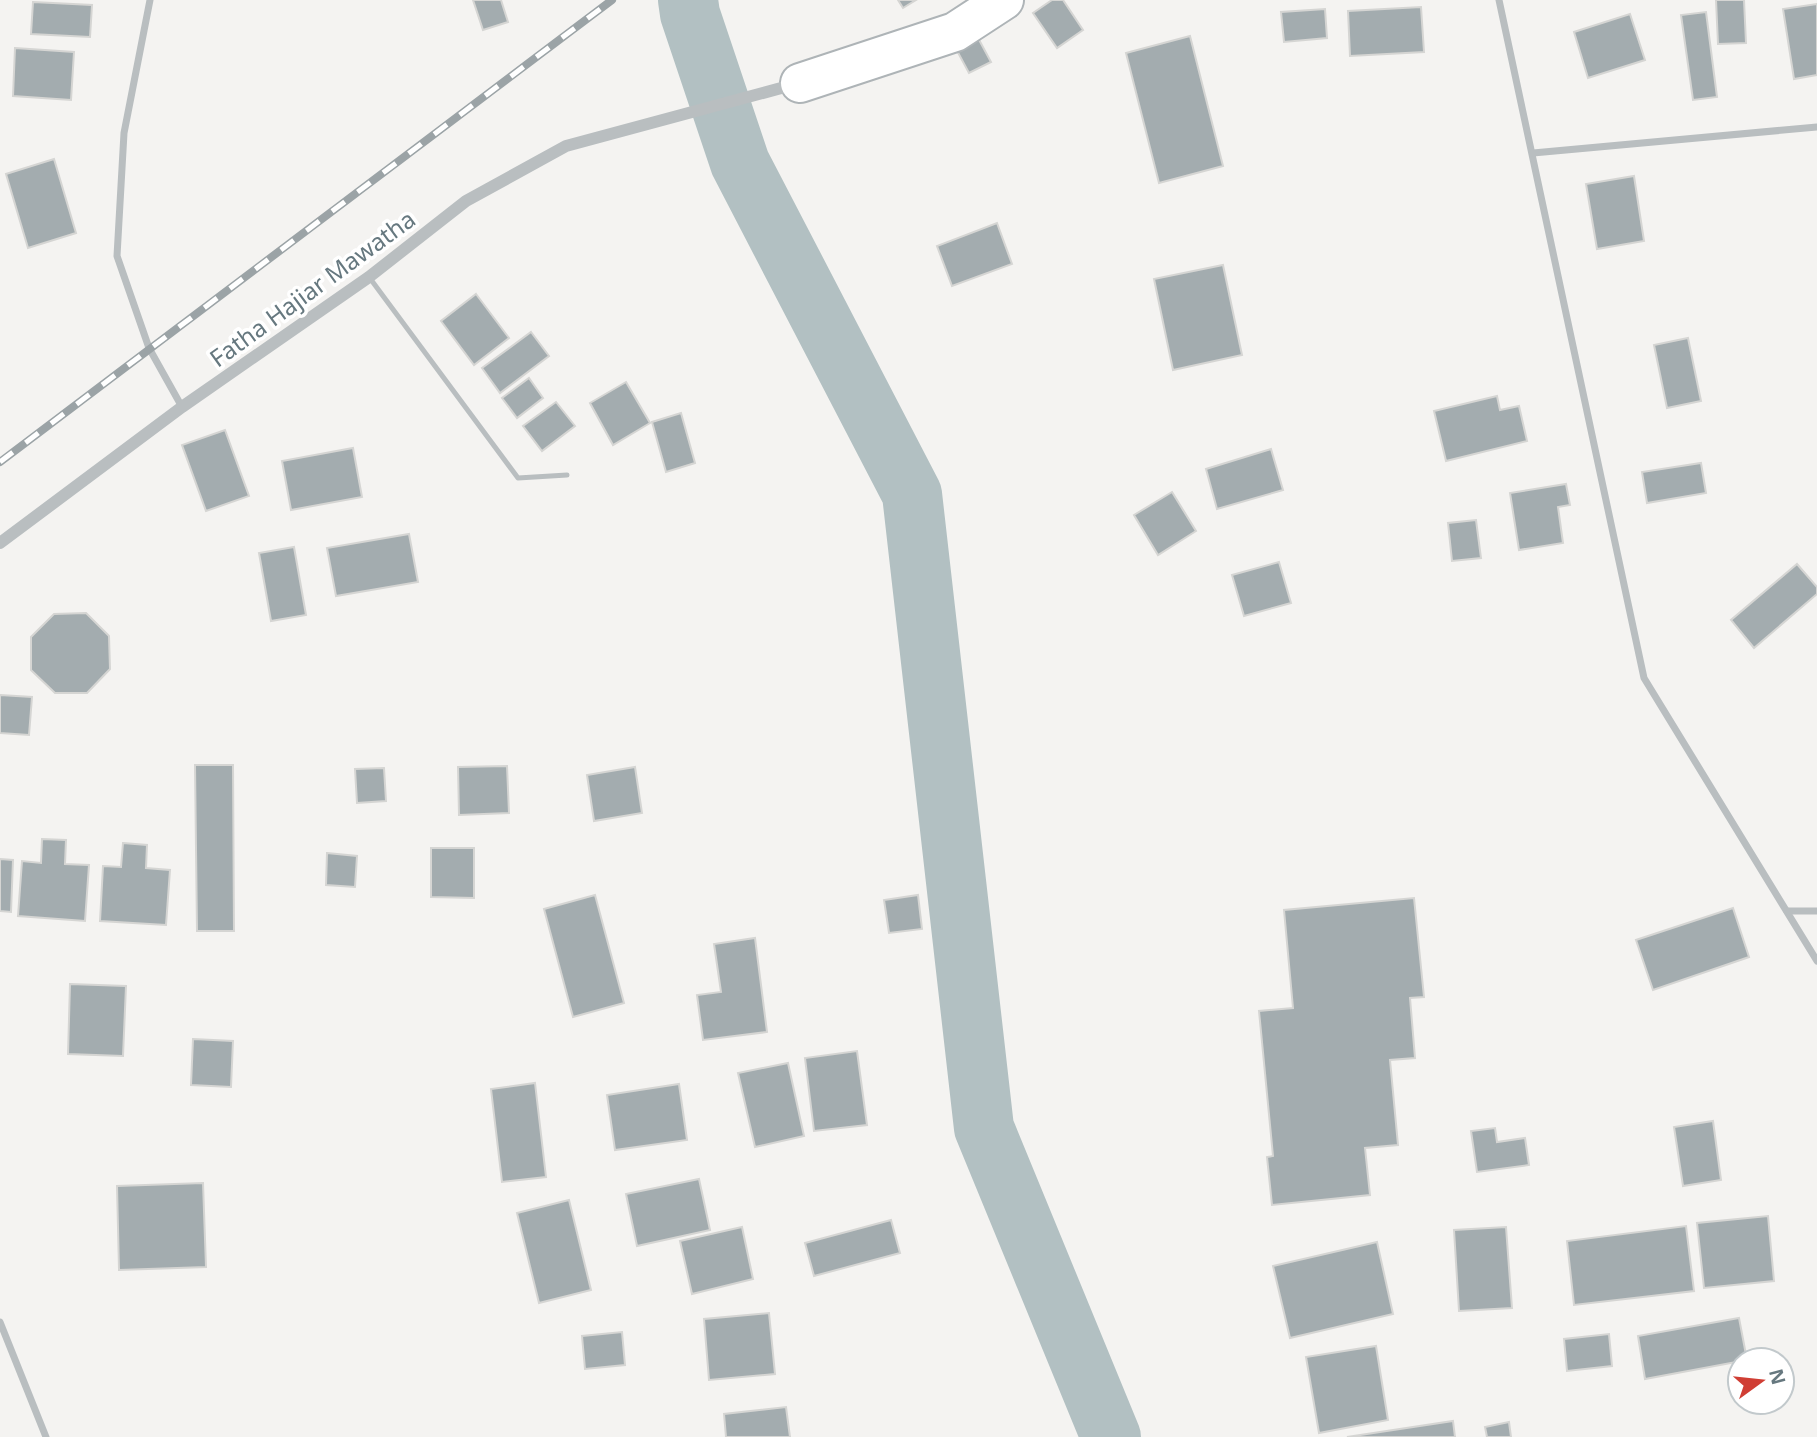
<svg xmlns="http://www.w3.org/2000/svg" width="1817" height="1437" font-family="'Noto Sans',sans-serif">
	<rect width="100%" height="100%" fill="#f4f3f1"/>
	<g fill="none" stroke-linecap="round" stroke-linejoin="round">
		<polyline stroke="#b2c0c2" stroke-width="60" points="688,0 690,14 740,163 912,494 984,1128 1111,1437"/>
	</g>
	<g fill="#a3acaf" stroke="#d5d5d3" stroke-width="2">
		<polygon points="473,0 501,0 508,22 483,30"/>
		<polygon points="898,0 916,0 903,8"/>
		<polygon points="1052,0 1063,0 1083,30 1057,48 1033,13"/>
		<polygon points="1716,0 1744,0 1746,43 1718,44"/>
		<polygon points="33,2 92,5 90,37 31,34"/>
		<polygon points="1817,4 1817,75 1794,79 1783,9"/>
		<polygon points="1421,7 1424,52 1350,56 1348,11"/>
		<polygon points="1325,9 1327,38 1284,42 1281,12"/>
		<polygon points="1706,12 1717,97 1693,100 1681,15"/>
		<polygon points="1630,14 1645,60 1588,78 1574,32"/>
		<polygon points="977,36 991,62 969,73 955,47"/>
		<polygon points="1190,36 1223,166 1159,183 1126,53"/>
		<polygon points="15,48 74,52 71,100 13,96"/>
		<polygon points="54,159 76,233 28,248 6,174"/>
		<polygon points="1634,176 1644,241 1597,249 1586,184"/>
		<polygon points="997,223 1012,264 952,286 937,246"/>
		<polygon points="1223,265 1242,355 1173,370 1154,279"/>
		<polygon points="476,294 509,338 474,365 441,321"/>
		<polygon points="531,332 549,356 500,393 482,368"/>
		<polygon points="1688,338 1701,401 1667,408 1654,345"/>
		<polygon points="529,378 543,398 517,418 502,398"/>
		<polygon points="626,382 650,423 613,445 590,403"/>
		<polygon points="1497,396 1500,410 1519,406 1527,441 1446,461 1434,411"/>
		<polygon points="556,402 575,426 542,451 523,426"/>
		<polygon points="681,413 695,463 666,472 652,422"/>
		<polygon points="225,430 249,496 206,511 182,445"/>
		<polygon points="353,448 362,497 291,510 282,461"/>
		<polygon points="1271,449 1283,490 1217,509 1206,469"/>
		<polygon points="1701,463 1706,493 1647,503 1642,472"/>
		<polygon points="1566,484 1570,505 1558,507 1563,543 1519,550 1510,493"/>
		<polygon points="1172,492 1196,531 1158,555 1134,515"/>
		<polygon points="1476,520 1481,558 1452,561 1448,523"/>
		<polygon points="409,534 418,582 336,596 327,548"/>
		<polygon points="294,547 306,615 271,621 259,553"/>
		<polygon points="1279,562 1291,603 1244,616 1232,575"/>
		<polygon points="1797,564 1817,587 1817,594 1754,648 1731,620"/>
		<polygon points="86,613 109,636 110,669 87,693 55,693 31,670 31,637 54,614"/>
		<polygon points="0,695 32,697 29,735 0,733"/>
		<polygon points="195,765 233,765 234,931 197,931"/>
		<polygon points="507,766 509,813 459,815 458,767"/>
		<polygon points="635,767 642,813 594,821 587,775"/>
		<polygon points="384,768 386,801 357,803 355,769"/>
		<polygon points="42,839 66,840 65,864 89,865 85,921 18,916 22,861 41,863"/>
		<polygon points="123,843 147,845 146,868 170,870 166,925 100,921 103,866 121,867"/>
		<polygon points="431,848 474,848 474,898 431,897"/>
		<polygon points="327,853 357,856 355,887 326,885"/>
		<polygon points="0,859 13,860 11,912 0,911"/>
		<polygon points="595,895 624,1003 573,1017 544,909"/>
		<polygon points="918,895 922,929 889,933 884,900"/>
		<polygon points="1414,898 1424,997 1410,998 1415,1058 1390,1060 1398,1145 1365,1148 1370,1195 1272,1205 1267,1157 1273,1156 1259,1011 1293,1008 1284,910"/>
		<polygon points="1733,908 1749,957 1653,990 1636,940"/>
		<polygon points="755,938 767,1032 703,1040 697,995 721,992 714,944"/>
		<polygon points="70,984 126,986 123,1056 68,1054"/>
		<polygon points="193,1039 233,1041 231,1087 191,1085"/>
		<polygon points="857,1051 867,1125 814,1131 805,1058"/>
		<polygon points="788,1063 804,1136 755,1147 738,1073"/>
		<polygon points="535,1083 546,1177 502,1182 491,1089"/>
		<polygon points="679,1084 687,1140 615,1150 607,1095"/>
		<polygon points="1713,1121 1721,1180 1683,1186 1674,1127"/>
		<polygon points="1495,1128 1497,1142 1525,1138 1529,1165 1477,1172 1471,1131"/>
		<polygon points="699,1179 710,1230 637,1246 626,1194"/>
		<polygon points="203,1183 206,1267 119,1270 117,1186"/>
		<polygon points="569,1200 591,1290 539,1303 517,1213"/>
		<polygon points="1768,1216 1774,1281 1704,1288 1697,1223"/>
		<polygon points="891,1220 900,1253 814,1276 805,1243"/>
		<polygon points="1686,1226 1694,1291 1574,1305 1567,1241"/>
		<polygon points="742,1227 753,1279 692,1294 680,1241"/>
		<polygon points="1506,1227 1512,1308 1459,1311 1454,1230"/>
		<polygon points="1377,1242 1393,1314 1290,1338 1273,1266"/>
		<polygon points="769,1313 775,1374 709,1380 704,1319"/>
		<polygon points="1739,1318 1747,1360 1645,1379 1638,1336"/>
		<polygon points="622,1332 625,1365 585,1369 582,1336"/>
		<polygon points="1609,1334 1612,1366 1567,1371 1564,1339"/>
		<polygon points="1376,1346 1388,1420 1319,1433 1306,1357"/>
		<polygon points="786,1407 790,1437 726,1437 724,1414"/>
		<polygon points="1453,1421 1455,1437 1347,1437"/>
		<polygon points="1509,1422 1511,1437 1487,1437 1485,1427"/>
	</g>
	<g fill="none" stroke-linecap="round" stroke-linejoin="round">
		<defs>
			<polyline id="secondary" points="800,83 955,32 1004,0"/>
		</defs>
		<use href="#secondary" stroke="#aeb4b7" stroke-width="42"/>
		<polyline stroke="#b9bec0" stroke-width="5" points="369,277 518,478 567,475"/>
		<g stroke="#b9bec0" stroke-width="7">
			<polyline points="150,0 124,133 117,256 149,348 182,407"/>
			<polyline points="1499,0 1644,678 1817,961"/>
			<polyline points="1533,153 1817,127"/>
			<polyline points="1787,911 1817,911"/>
			<polyline points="0,1322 46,1437"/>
		</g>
		<polyline stroke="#b9bec0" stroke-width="12" points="0,543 182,407 369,277 466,201 566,146 796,84"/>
		<use href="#secondary" stroke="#fff" stroke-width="38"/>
		<defs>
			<polyline id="rail" points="0,462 612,0"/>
		</defs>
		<use href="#rail" stroke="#9ba3a6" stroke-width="8"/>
		<use href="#rail" stroke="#fff" stroke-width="5" stroke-dasharray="16" stroke-linecap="butt"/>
	</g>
	<g text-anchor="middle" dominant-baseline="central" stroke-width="7" stroke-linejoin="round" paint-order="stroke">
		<g font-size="24" fill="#66787f" stroke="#fff">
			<text transform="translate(312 288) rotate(-36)">Fatha Hajiar Mawatha</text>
		</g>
	</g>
	<g transform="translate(1761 1381) rotate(75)"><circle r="33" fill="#ffffff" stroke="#c2c9cc" stroke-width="2"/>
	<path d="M0-5L12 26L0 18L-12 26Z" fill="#d03e34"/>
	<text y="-10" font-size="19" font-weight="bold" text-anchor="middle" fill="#66787f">N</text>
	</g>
</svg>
